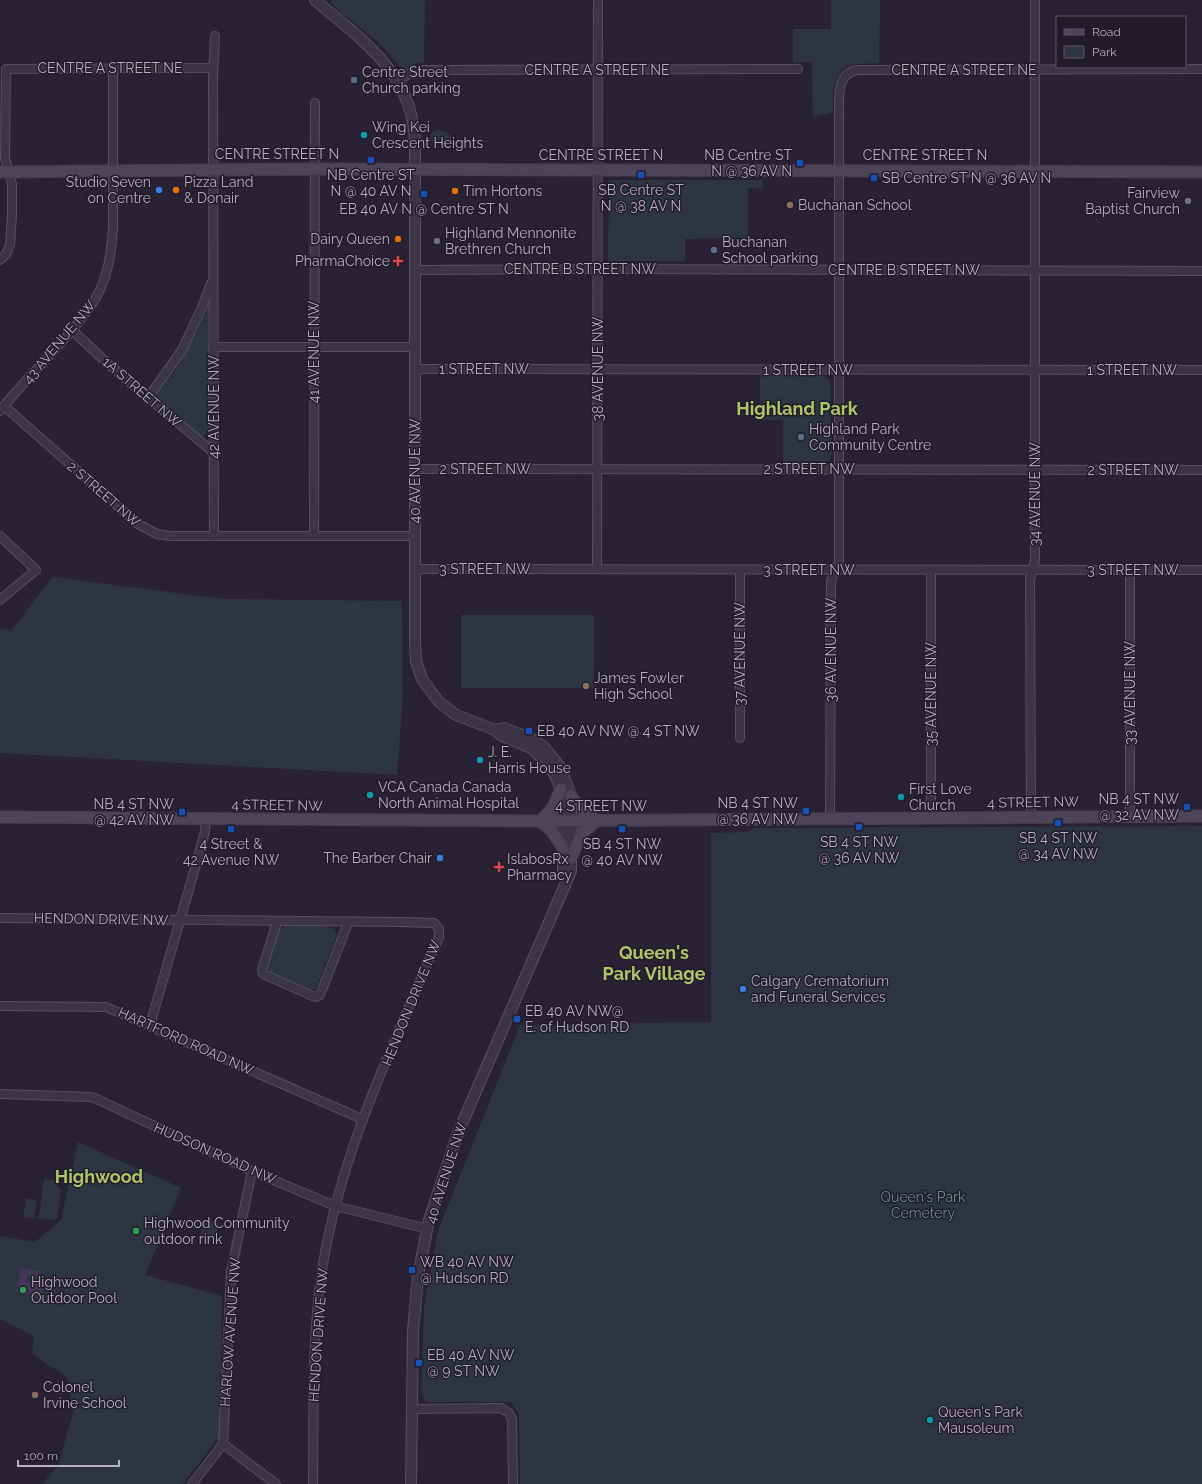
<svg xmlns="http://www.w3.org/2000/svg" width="1202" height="1484" font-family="Raleway,sans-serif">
	<rect width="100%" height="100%" fill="#292234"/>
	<g fill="#2e3542">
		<polygon points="331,0 425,0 424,63 415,64 403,70 378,42 333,6"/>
		<path d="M831 0H880L879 63C870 64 859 63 851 65 831 71 833 96 833 112L813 117 812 62H793V29H831Z"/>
		<path d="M437 130C447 130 453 135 452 145 445 138 439 138 430 142L432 132Z"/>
		<polygon points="609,180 763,180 763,188 748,188 748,238 685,239 685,261 608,261"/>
		<polygon points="208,308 208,432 202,437 198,436 157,398 158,393 179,365"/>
		<polygon points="760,375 820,375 826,377 830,381 832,455 830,460 824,463 783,463 783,420 760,420"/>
		<polygon points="52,577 223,599 402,601 403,697 397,775 0,753 0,629 11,631"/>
		<rect x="461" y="615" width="133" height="73"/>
		<polygon points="1202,826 1202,1484 520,1484 519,1414 511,1402 427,1402 421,1393 424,1307 438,1231 520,1025 711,1022 711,833 747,832 755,828"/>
		<polygon points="285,925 324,926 334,929 337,935 316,988 310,990 269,972 268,968 278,932"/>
		<polygon points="78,1142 181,1188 145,1275 222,1296 220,1433 219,1437 183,1484 42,1484 58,1466 73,1413 67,1377 32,1354 34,1336 0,1319 0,1236 35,1242 61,1220"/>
		<polygon points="44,1179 55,1181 61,1191 57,1220 39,1218"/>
		<polygon points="26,1199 37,1200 34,1218 23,1217"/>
		<polygon points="205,1219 219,1224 215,1241 200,1236"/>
	</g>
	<polygon fill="#433657" points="20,1269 39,1271 38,1277 27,1276 26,1282 44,1284 42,1296 17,1293"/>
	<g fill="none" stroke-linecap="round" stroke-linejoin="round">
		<defs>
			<g id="minor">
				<polyline points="399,80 412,72 423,70 798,69"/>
				<polyline points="0,260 6,254 10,245 12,215 12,184 5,158 6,69 213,68"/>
				<polyline points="415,270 605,269 1202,271"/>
				<polyline points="72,330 108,364 214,453"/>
				<polyline points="213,347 415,347"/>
				<polyline points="415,369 1202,370"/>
				<polyline points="148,398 182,350 203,305 211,283"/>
				<polyline points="4,406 138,524 157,534 170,536 415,536"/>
				<path d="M0 411C28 375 64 345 90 307 107 284 112 254 113 226V69"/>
				<polyline points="415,469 1202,470"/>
				<polyline points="0,536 36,570 0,600"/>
				<polyline points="214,536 213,77 215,36"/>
				<polyline points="314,536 315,103"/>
				<polyline points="415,569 1202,570"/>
				<polyline points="597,569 598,0"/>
				<polyline points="740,570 740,738"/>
				<polyline points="931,570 931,818"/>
				<polyline points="1130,570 1130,816"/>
				<polyline points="1031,817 1030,579 1035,560 1035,0"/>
				<path d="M830 819 831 581 839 562V120C840 102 834 74 857 70L1202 69"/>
				<path d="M0 918 400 922 434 923 439 929V937C394 1043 342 1149 323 1264 311 1336 314 1411 313 1484"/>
				<polyline points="277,922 262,970 263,974 315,997 320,995 348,923"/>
				<polyline points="0,1006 106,1007 362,1119"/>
				<polyline points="150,1025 193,875 205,832 206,819"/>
				<polyline points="0,1094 92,1097 252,1171 335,1206 428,1229"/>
				<polyline points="411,1409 501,1408 509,1413 512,1420 513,1484"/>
				<polyline points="223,1444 276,1484"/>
				<polyline points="192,1484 223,1444 231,1272 252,1171"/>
			</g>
			<g id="tertiary">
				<path d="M315 0C364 42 413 73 415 143V644L416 661 422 679 438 701 456 715 495 730 502 736 531 748 551 767 561 789 563 801V872L566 881"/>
				<polyline points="411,1484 413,1331 418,1276 429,1220 458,1133 571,871 571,796 561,768 544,747 532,739 504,728 495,730"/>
			</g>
			<g id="secondary">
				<polyline points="0,172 314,169 1202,172"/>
				<polyline points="571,796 579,806 597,821"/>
				<polyline points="0,817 540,821 1202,816"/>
				<polyline points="540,821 552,809 561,789"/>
				<polyline points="540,821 551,830 563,848"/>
				<polyline points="571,858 582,833 597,821"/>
			</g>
		</defs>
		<use href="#minor" stroke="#575060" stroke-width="10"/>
		<use href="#tertiary" stroke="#575060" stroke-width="12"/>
		<use href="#secondary" stroke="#453f4f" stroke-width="13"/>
		<use href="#minor" stroke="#3c3545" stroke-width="8"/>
		<use href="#tertiary" stroke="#3c3545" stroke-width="10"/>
		<use href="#secondary" stroke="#4c4458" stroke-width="11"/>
	</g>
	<g fill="#5c6f8a" stroke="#211b2a" stroke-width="1.5">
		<circle cx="354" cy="80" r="4"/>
		<circle cx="714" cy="250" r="4"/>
		<circle cx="801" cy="437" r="4"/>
	</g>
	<g fill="#0f9aa8" stroke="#211b2a" stroke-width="1.5">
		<circle cx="364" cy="135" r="4"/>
		<circle cx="480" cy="760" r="4"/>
		<circle cx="370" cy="795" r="4"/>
		<circle cx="901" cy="797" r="4"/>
		<circle cx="930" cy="1420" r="4"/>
	</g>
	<g fill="#1a4fb4" stroke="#211b2a" stroke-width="1.5">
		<rect x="367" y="156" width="8" height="8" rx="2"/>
		<rect x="796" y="159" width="8" height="8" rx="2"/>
		<rect x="637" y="171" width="8" height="8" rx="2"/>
		<rect x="870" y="174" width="8" height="8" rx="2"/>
		<rect x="420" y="190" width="8" height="8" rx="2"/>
		<rect x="525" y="727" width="8" height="8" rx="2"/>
		<rect x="1183" y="803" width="8" height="8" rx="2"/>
		<rect x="802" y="807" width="8" height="8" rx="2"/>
		<rect x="178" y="808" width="8" height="8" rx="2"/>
		<rect x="1054" y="819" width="8" height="8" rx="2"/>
		<rect x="855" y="823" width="8" height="8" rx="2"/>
		<rect x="227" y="825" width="8" height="8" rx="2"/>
		<rect x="618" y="825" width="8" height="8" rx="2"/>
		<rect x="513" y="1015" width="8" height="8" rx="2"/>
		<rect x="408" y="1266" width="8" height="8" rx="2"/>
		<rect x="415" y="1359" width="8" height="8" rx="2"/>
	</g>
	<g fill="#3f7fe0" stroke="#211b2a" stroke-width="1.5">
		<circle cx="159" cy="190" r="4"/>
		<circle cx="440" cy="858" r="4"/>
		<circle cx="743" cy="989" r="4"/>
	</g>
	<g fill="#e8710a" stroke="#211b2a" stroke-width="1.5">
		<circle cx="176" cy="190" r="4"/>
		<circle cx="455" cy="191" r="4"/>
		<circle cx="398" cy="239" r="4"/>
	</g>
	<g fill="#6b7280" stroke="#211b2a" stroke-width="1.5">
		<circle cx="1188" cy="201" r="4"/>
		<circle cx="437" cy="241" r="4"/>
	</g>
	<g fill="#8d6e63" stroke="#211b2a" stroke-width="1.5">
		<circle cx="790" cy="205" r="4"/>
		<circle cx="586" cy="686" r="4"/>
		<circle cx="35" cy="1395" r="4"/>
	</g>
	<g fill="#e0444e" stroke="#211b2a" stroke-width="1.5">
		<path d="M396 255h4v4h4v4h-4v4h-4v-4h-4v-4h4z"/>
		<path d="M497 861h4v4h4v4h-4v4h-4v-4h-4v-4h4z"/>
	</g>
	<g fill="#2e9e5b" stroke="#211b2a" stroke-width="1.5">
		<circle cx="136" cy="1231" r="4"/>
		<circle cx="23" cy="1290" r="4"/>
	</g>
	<g text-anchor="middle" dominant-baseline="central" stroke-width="3" stroke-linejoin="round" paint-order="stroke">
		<g font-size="14" fill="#b7b0c2" stroke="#211b2a">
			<text x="110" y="68">CENTRE A STREET NE</text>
			<text x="597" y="70">CENTRE A STREET NE</text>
			<text x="964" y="70">CENTRE A STREET NE</text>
			<text x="277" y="154">CENTRE STREET N</text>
			<text x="601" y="155">CENTRE STREET N</text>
			<text x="925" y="155">CENTRE STREET N</text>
			<text x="580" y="269">CENTRE B STREET NW</text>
			<text x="904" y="270">CENTRE B STREET NW</text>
			<text transform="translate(59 342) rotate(-50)">43 AVENUE NW</text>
			<text transform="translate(314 352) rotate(-90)">41 AVENUE NW</text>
			<text x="484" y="369">1 STREET NW</text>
			<text transform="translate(598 369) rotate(-90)">38 AVENUE NW</text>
			<text x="808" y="370">1 STREET NW</text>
			<text x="1132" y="370">1 STREET NW</text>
			<text transform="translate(142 392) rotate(41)">1A STREET NW</text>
			<text transform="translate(214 407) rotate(-90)">42 AVENUE NW</text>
			<text x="485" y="469">2 STREET NW</text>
			<text x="809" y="469">2 STREET NW</text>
			<text x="1133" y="470">2 STREET NW</text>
			<text transform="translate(415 471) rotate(-90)">40 AVENUE NW</text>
			<text transform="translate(104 494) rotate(41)">2 STREET NW</text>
			<text transform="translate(1035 494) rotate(-90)">34 AVENUE NW</text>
			<text x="485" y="569">3 STREET NW</text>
			<text x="809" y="570">3 STREET NW</text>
			<text x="1133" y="570">3 STREET NW</text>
			<text transform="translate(831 650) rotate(-90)">36 AVENUE NW</text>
			<text transform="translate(740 654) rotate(-90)">37 AVENUE NW</text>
			<text transform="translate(1130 693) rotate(-90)">33 AVENUE NW</text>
			<text transform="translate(931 694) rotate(-90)">35 AVENUE NW</text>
			<text transform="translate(1033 802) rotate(-1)">4 STREET NW</text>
			<text transform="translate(277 805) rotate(1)">4 STREET NW</text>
			<text x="601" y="806">4 STREET NW</text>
			<text transform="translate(101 919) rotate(1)">HENDON DRIVE NW</text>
			<text transform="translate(411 1003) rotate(-68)">HENDON DRIVE NW</text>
			<text transform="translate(186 1041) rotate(24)">HARTFORD ROAD NW</text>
			<text transform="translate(215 1153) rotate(24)">HUDSON ROAD NW</text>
			<text transform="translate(446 1173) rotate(-72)">40 AVENUE NW</text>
			<text transform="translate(230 1332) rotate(-86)">HARLOW AVENUE NW</text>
			<text transform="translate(318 1335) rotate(-86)">HENDON DRIVE NW</text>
		</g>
		<g font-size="14" fill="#b7b0c2" stroke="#211b2a" text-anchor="start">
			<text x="362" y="72">Centre Street<tspan x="362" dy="16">Church parking</tspan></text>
			<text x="372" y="127">Wing Kei<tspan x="372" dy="16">Crescent Heights</tspan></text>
			<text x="792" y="155" text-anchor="end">NB Centre ST<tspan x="792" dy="16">N @ 36 AV N</tspan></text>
			<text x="371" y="175" text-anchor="middle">NB Centre ST<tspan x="371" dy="16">N @ 40 AV N</tspan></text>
			<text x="882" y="178">SB Centre ST N @ 36 AV N</text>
			<text x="151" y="182" text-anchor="end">Studio Seven<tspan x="151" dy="16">on Centre</tspan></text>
			<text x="184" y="182">Pizza Land<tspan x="184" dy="16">&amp; Donair</tspan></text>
			<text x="641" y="190" text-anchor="middle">SB Centre ST<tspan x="641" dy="16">N @ 38 AV N</tspan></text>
			<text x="463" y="191">Tim Hortons</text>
			<text x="1180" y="193" text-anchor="end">Fairview<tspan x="1180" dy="16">Baptist Church</tspan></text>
			<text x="798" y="205">Buchanan School</text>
			<text x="424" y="209" text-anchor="middle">EB 40 AV N @ Centre ST N</text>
			<text x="445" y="233">Highland Mennonite<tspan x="445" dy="16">Brethren Church</tspan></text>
			<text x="390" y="239" text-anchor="end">Dairy Queen</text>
			<text x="722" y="242">Buchanan<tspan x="722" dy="16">School parking</tspan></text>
			<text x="390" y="261" text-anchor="end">PharmaChoice</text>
			<text x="809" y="429">Highland Park<tspan x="809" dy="16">Community Centre</tspan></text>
			<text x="594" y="678">James Fowler<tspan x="594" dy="16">High School</tspan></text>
			<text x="537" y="731">EB 40 AV NW @ 4 ST NW</text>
			<text x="488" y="752">J. E.<tspan x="488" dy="16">Harris House</tspan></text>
			<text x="378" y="787">VCA Canada Canada<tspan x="378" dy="16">North Animal Hospital</tspan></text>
			<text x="909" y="789">First Love<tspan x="909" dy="16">Church</tspan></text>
			<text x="1179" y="799" text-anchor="end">NB 4 ST NW<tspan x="1179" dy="16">@ 32 AV NW</tspan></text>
			<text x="798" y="803" text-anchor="end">NB 4 ST NW<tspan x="798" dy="16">@ 36 AV NW</tspan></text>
			<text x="174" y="804" text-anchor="end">NB 4 ST NW<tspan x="174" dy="16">@ 42 AV NW</tspan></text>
			<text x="1058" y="838" text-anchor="middle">SB 4 ST NW<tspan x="1058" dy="16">@ 34 AV NW</tspan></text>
			<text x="859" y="842" text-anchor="middle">SB 4 ST NW<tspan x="859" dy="16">@ 36 AV NW</tspan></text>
			<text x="231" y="844" text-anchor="middle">4 Street &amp;<tspan x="231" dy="16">42 Avenue NW</tspan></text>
			<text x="622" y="844" text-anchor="middle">SB 4 ST NW<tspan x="622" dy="16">@ 40 AV NW</tspan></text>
			<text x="432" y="858" text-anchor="end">The Barber Chair</text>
			<text x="507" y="859">IslabosRx<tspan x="507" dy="16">Pharmacy</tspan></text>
			<text x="751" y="981">Calgary Crematorium<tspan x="751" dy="16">and Funeral Services</tspan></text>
			<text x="525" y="1011">EB 40 AV NW@<tspan x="525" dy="16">E. of Hudson RD</tspan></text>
			<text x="144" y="1223">Highwood Community<tspan x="144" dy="16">outdoor rink</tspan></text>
			<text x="420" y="1262">WB 40 AV NW<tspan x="420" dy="16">@ Hudson RD</tspan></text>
			<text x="31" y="1282">Highwood<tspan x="31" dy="16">Outdoor Pool</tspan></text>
			<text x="427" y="1355">EB 40 AV NW<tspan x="427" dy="16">@ 9 ST NW</tspan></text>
			<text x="43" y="1387">Colonel<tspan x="43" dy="16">Irvine School</tspan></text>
			<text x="938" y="1412">Queen's Park<tspan x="938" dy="16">Mausoleum</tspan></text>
		</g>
		<g font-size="14" fill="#6a8e8f" stroke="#211b2a">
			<text x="923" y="1197">Queen's Park<tspan x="923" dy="16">Cemetery</tspan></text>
		</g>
		<g font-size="18" font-weight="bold" fill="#afc567" stroke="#211b2a">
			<text x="797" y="408">Highland Park</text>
			<text x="654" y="952">Queen's<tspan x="654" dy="21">Park Village</tspan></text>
			<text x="99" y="1176">Highwood</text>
		</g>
	</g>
	<rect x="1056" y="16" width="130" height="52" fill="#211b2a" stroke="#5d5767"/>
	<rect x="1064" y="29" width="20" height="6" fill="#4c4458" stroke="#5d5767"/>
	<text x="1092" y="36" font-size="12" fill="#b7b0c2">Road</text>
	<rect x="1064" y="46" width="20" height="12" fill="#2e3542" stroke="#5d5767"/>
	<text x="1092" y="56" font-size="12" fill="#b7b0c2">Park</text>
	<path d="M18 1460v6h101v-6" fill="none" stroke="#b7b0c2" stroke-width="2"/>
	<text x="24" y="1460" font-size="12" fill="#b7b0c2" stroke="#211b2a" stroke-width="3" paint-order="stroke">100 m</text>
</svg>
